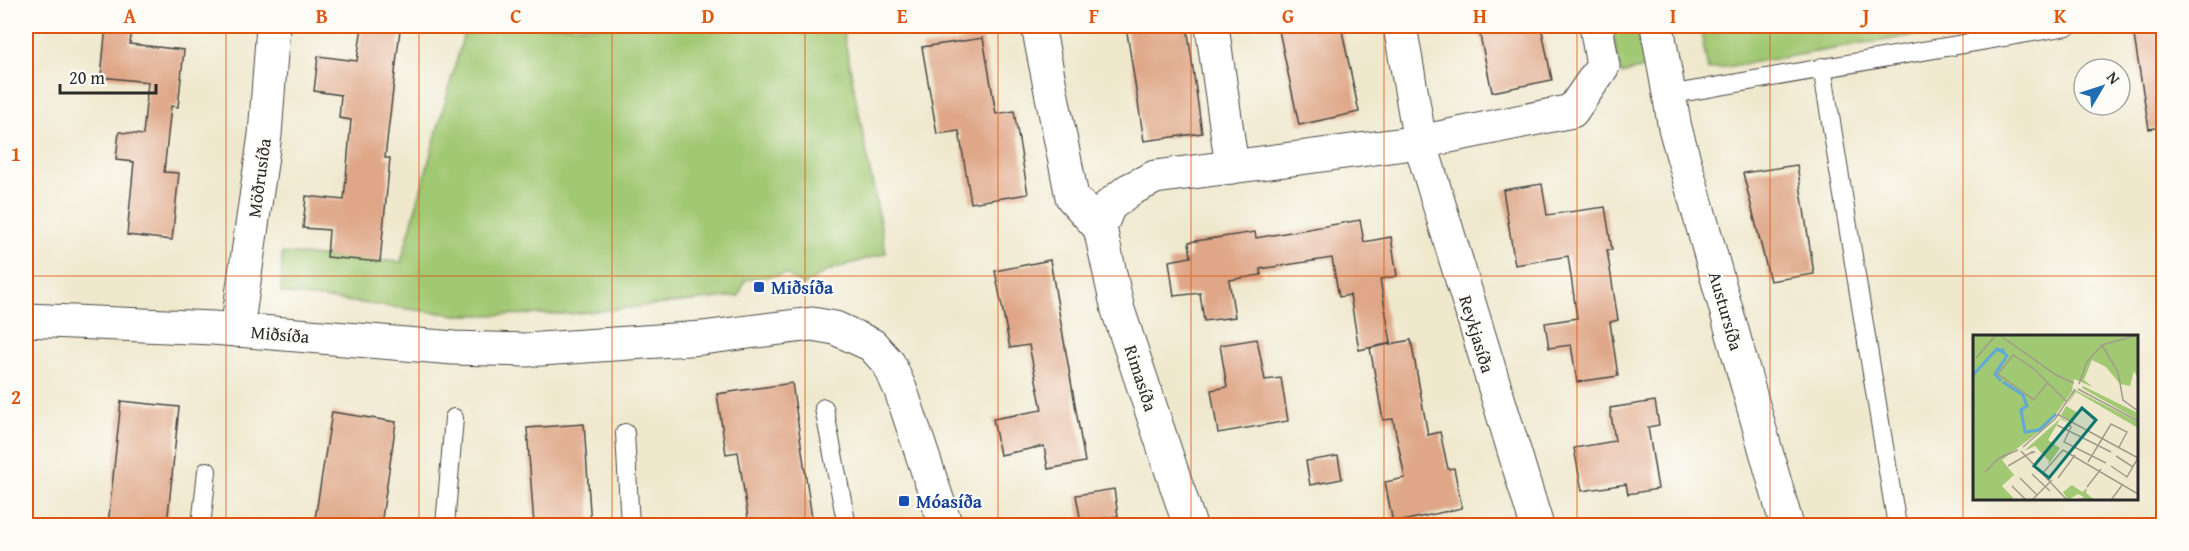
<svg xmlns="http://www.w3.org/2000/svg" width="2189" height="551" font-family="'Gentium Book Plus',serif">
	<rect width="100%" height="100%" fill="#fdfcf7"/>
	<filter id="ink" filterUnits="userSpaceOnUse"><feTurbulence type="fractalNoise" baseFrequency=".0167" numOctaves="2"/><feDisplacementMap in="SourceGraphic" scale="12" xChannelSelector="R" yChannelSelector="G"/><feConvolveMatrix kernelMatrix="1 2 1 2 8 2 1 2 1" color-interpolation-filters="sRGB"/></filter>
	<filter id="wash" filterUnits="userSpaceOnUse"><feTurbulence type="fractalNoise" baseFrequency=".008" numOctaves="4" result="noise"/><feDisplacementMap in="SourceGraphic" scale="24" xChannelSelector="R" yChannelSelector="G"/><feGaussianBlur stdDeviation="1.35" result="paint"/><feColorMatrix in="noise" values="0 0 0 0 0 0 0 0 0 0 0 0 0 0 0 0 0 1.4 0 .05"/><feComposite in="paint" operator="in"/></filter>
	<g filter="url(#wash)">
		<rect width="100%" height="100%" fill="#efe8cd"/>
		<g fill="#a1c872" stroke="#667a4e" stroke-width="1.5">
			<polygon points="466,26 842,26 886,253 827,271 803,286 786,274 745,280 739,296 570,314 457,315 281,293 282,253 401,262"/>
			<polygon points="1611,26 1637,26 1646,67 1621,74"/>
			<polygon points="1700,26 1971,26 1708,70"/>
		</g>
		<g id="blocks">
			<g fill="#dfa788">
				<polygon points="106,26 132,26 130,44 184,50 178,107 171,106 164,172 179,173 172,240 127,235 134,162 116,160 119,132 143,135 148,82 101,77"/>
				<polygon points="362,26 400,30 385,158 390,158 380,262 327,257 329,230 303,228 306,196 344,200 351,120 339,118 341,95 314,91 318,56 357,61"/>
				<polygon points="1126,26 1187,26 1202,133 1144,141"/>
				<polygon points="1278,26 1341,26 1359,112 1299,125"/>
				<polygon points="1478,26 1541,26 1552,80 1492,92"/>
				<polygon points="2163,31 2163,127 2149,129 2134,36"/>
				<polygon points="983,38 996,114 1014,111 1028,194 971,203 959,131 937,134 922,47"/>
				<polygon points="1797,165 1814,274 1770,281 1743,173"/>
				<polygon points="1542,184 1547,215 1605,207 1612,250 1607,250 1618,320 1610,322 1618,376 1577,382 1571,345 1549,348 1545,323 1577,318 1568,256 1515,265 1503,190"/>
				<polygon points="1360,220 1364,242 1391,237 1397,276 1380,279 1391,343 1359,350 1350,295 1339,297 1332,258 1260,269 1261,275 1229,280 1235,317 1204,321 1200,293 1174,296 1169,261 1191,257 1189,242 1255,232 1256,238"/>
				<polygon points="1050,260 1085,462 1048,469 1044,446 1000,455 993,419 1042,410 1029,345 1010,348 995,271"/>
				<polygon points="1257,339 1265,380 1281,378 1288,421 1218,433 1211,390 1227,387 1220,345"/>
				<polygon points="1411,340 1428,435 1440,432 1448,469 1454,468 1462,508 1393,523 1385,482 1405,478 1393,419 1383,420 1370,348"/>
				<polygon points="792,383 813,525 749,525 738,452 726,454 717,394"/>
				<polygon points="121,401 179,407 167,525 108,525"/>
				<polygon points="1655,401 1659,425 1648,427 1658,489 1628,494 1626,484 1582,491 1574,448 1615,441 1610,408"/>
				<polygon points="332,412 396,422 381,525 314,525"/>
				<polygon points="584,424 591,525 534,525 527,428"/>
				<polygon points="1338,456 1342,479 1310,485 1306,461"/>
				<polygon points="1114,489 1118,516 1081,522 1076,495"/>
			</g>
		</g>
	</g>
	<g filter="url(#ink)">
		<use href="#blocks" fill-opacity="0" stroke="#484743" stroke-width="1.5"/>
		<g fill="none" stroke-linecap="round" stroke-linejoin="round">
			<defs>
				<g id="service">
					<polyline points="1822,67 1897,526"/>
					<polyline points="1668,95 2068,26"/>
					<polyline points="824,408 847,526"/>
					<polyline points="625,433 630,526"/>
					<polyline points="201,526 207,471"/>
					<polyline points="445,526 454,418"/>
				</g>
				<g id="minor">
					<polyline points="1038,26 1072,197 1100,228"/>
					<polyline points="1212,26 1232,167"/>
					<polyline points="1400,26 1420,142 1537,526"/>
					<polyline points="1657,26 1675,128 1787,526"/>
					<polyline points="26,320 213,328 454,348 526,350 702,338 812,324 835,328 872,345 889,364 901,391 946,526"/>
					<polyline points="237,330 265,135 273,26"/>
					<polyline points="1190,526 1118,310 1100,228 1109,206 1129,190 1155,177 1420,142 1572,111 1603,66 1596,26"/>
				</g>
			</defs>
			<use href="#service" stroke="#484743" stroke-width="20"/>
			<use href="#minor" stroke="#484743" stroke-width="35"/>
			<use href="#service" stroke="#fff" stroke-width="18"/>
			<use href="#minor" stroke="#fff" stroke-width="33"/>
		</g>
	</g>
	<path fill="none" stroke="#df570e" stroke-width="1.5" stroke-opacity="0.55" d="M226 26V526M419 26V526M612 26V526M805 26V526M998 26V526M1191 26V526M1384 26V526M1577 26V526M1770 26V526M1963 26V526M26 276H2164"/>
	<g fill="#1a4fb4" stroke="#fdfcf7" stroke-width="2">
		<rect x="753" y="281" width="12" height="12" rx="3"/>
		<rect x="898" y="495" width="12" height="12" rx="3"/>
	</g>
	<g text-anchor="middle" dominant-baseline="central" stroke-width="4.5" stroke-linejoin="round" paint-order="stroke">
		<g font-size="18" fill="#2b2b2b" stroke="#fdfcf7">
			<text transform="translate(259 178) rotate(-82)">Möðrusíða</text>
			<text transform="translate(1726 311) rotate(74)">Austursíða</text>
			<text transform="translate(280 334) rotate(5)">Miðsíða</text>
			<text transform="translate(1477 334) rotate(73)">Reykjasíða</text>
			<text transform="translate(1141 378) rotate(72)">Rimasíða</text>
		</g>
		<g font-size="18" font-weight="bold" fill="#164399" stroke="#fdfcf7" text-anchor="start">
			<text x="771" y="287">Miðsíða</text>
			<text x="916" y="501">Móasíða</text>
		</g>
	</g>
	<g transform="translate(1973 335)">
		<rect width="165" height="165" fill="#efe8cd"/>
		<path d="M0 0H165V43L161 36 157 51 147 49 133 32 119 25 111 45 120 52 101 44 99 56 76 89 29 125 41 140 29 151 42 165H0ZM110 51 165 78V85L109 53ZM102 55 165 87V93L103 57 93 71 105 78 100 87 88 80ZM88 83 98 89 87 84 75 105 87 113 75 130 76 126 62 111 51 116ZM99 150 109 157 114 153 113 158 122 165H106L111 162 105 159 95 165 90 157Z" fill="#a1c872"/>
		<path fill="none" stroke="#60aad8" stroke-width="3" d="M0 40 24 14 31 18 29 13M28 46 22 39 34 21 31 18M30 47 50 60 54 71 48 75 52 97 66 95 83 79"/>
		<path fill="none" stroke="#a19c8c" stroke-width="1.5" d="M28 1 83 40 101 48M129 10 145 37 150 65 165 76M3 23 23 0M74 48 61 65 25 39 40 20 61 34 94 67M106 49 114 27 129 10 165 0M105 54 165 86M84 79 165 123M95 88 98 92 91 107 133 128M84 90 138 117M50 112 82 84 102 54M48 116 94 165M143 121 160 132M115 127 138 89 154 97 146 112M35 131 59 117H62L58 118M138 131 154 142 165 123M12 137 26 123 45 115M70 138 90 115 165 159M59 139 77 156M47 143 64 160M85 143 102 120M39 151 53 165M114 152 128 134M59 165 79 145M138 165 150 149"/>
		<path fill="#0f766e" fill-opacity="0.15" stroke="#0f766e" stroke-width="3" d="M109 73 123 85 76 143 61 131Z"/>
		<rect width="165" height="165" fill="none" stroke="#2b2b2b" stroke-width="3"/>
	</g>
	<rect width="2189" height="551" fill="none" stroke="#fdfcf7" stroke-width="66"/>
	<g transform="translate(2102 87) rotate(51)"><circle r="28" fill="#fdfcf7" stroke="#a9a8a5" stroke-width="1.5"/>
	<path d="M0-4.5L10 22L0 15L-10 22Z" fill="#1f6fb2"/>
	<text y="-9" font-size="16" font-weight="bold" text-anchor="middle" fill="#2b2b2b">N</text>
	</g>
	<path d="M60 84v9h96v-9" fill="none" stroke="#2b2b2b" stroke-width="3"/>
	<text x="69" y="84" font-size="18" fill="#2b2b2b" stroke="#fdfcf7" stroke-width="4.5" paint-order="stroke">20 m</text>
	<rect x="33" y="33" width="2123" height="485" fill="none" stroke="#df570e" stroke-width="2"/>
	<g font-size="20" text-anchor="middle" font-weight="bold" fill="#df570e">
		<text x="130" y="23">A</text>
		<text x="322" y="23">B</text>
		<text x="516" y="23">C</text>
		<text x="708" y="23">D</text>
		<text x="902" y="23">E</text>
		<text x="1094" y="23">F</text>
		<text x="1288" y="23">G</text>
		<text x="1480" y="23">H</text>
		<text x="1673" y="23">I</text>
		<text x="1866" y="23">J</text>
		<text x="2060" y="23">K</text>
		<text x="16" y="161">1</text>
		<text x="16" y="404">2</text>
	</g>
</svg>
